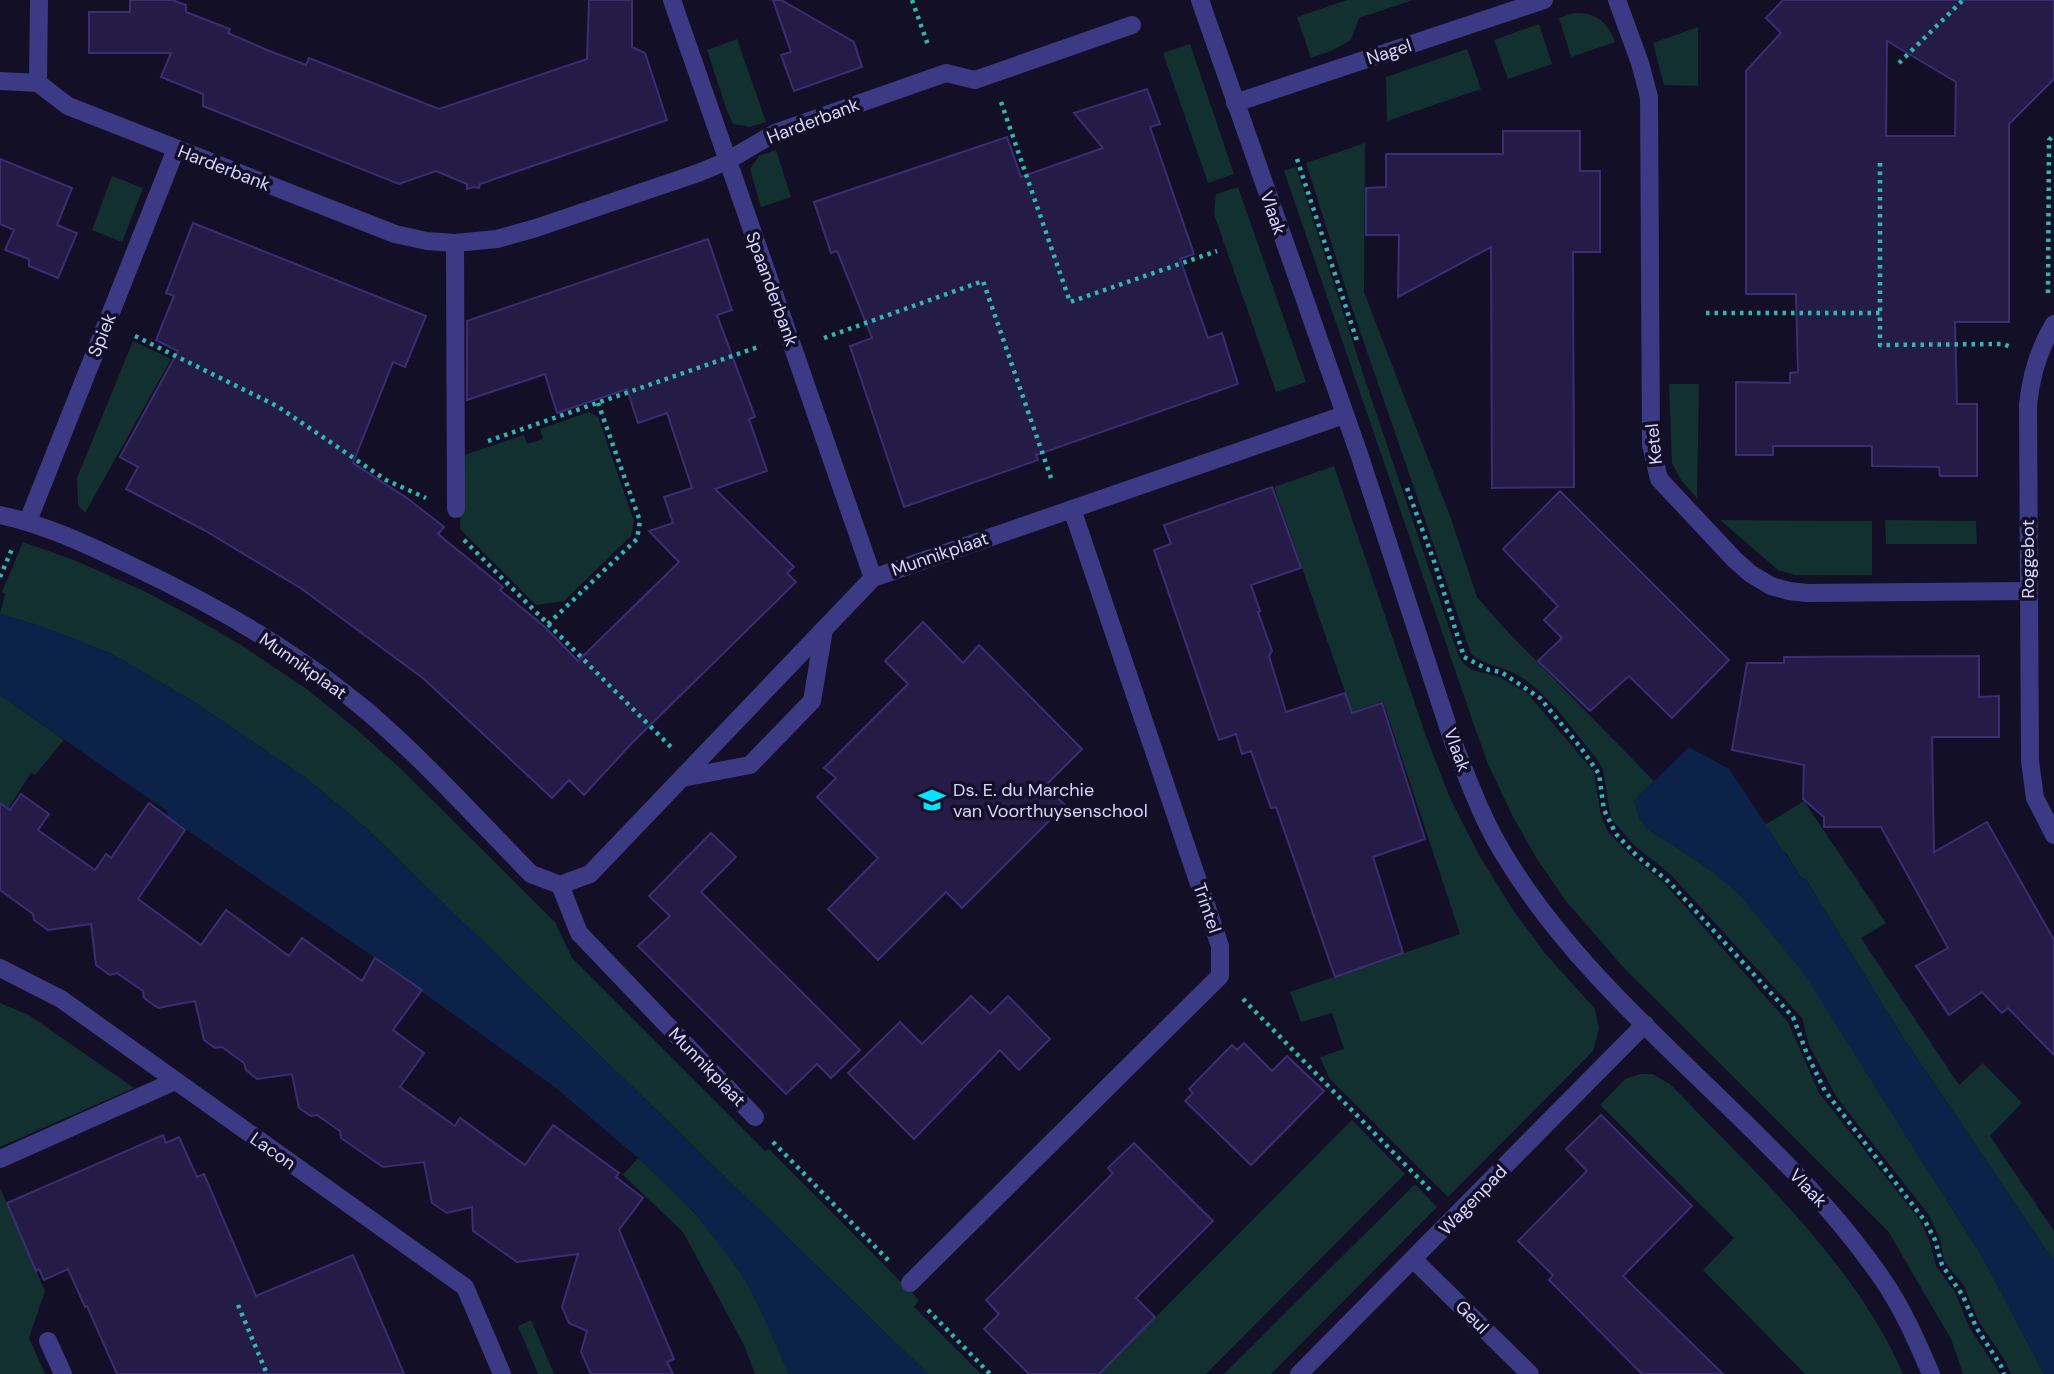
<svg xmlns="http://www.w3.org/2000/svg" width="2054" height="1374" font-family="'DM Sans',sans-serif">
	<rect width="100%" height="100%" fill="#130f26"/>
	<g fill="#12302f">
		<polygon points="1347,0 1413,0 1359,18 1351,40 1331,51 1311,58 1297,17"/>
		<path d="M1574 13C1597 12 1607 22 1615 42L1571 57 1559 18Z"/>
		<polygon points="1539,24 1552,64 1508,79 1494,40"/>
		<polygon points="1698,27 1698,86 1664,85 1653,43"/>
		<polygon points="737,39 766,122 750,127 733,124 727,111 707,50"/>
		<polygon points="1190,44 1234,174 1208,183 1163,53"/>
		<polygon points="1467,49 1481,89 1387,121 1386,77"/>
		<path d="M1365 143 1364 292 1450 516 1477 597 1506 630 1654 781 1634 801 1640 820 1649 830 1714 872 1742 897 1804 973 1983 1258 2044 1374H2011L2004 1359 1979 1322 1964 1286 1944 1261 1940 1239 1928 1214 1837 1098 1809 1045 1802 1018 1671 875 1635 846 1611 819 1603 770 1597 759C1574 732 1553 699 1524 679 1508 667 1486 667 1471 654L1350 302 1306 163Z"/>
		<polygon points="776,150 791,197 761,207 750,169 759,156"/>
		<polygon points="1296,167 1367,386 1458,654 1463,663 1472,670 1499,677 1527,693 1594,772 1601,816 1608,832 1629,854 1664,883 1788,1022 1819,1093 1920,1220 1930,1242 1936,1266 1955,1292 1969,1327 2000,1374 1963,1374 1951,1339 1888,1231 1624,968 1566,901 1537,859 1513,817 1488,764 1475,728 1284,171"/>
		<polygon points="112,176 143,188 122,242 92,230"/>
		<polygon points="1238,187 1306,382 1276,392 1214,214 1216,194"/>
		<polygon points="133,341 171,359 85,513 78,505 77,478"/>
		<polygon points="1669,384 1699,384 1697,498 1681,480 1672,463"/>
		<polygon points="589,412 598,417 634,521 631,536 564,601 536,605 460,529 461,456 524,435 527,444 543,439 540,429"/>
		<polygon points="1334,466 1427,739 1450,798 1479,855 1511,907 1544,952 1595,1009 1599,1029 1593,1051 1448,1197 1329,1078 1320,1057 1344,1049 1332,1013 1301,1022 1290,992 1460,934 1383,701 1352,712 1274,487"/>
		<polygon points="1720,520 1872,521 1872,575 1795,575 1778,570"/>
		<polygon points="1885,520 1976,521 1977,544 1886,544"/>
		<polygon points="23,542 74,560 144,591 193,617 241,645 308,690 355,728 401,769 555,922 572,958 765,1151 769,1149 919,1300 914,1307 981,1374 928,1374 367,829 306,778 193,701 110,653 37,625 0,614 5,594 2,592"/>
		<polygon points="0,695 64,740 35,775 31,773 0,821"/>
		<polygon points="1804,801 1886,923 1861,938 1959,1085 1983,1063 2022,1103 1990,1136 2054,1231 2054,1261 1904,1039 1807,881 1800,876 1786,853 1783,852 1765,825"/>
		<polygon points="0,1003 29,1015 134,1088 0,1147"/>
		<path d="M1640 1074H1652L1670 1084C1753 1171 1855 1262 1903 1374H1805L1703 1270 1734 1238 1600 1105 1625 1079Z"/>
		<polygon points="1352,1120 1405,1174 1206,1374 1099,1374"/>
		<path d="M638 1158C674 1190 709 1225 736 1266 759 1299 773 1338 789 1374H755L744 1345 683 1232 623 1175Z"/>
		<polygon points="1415,1184 1437,1207 1271,1374 1224,1374"/>
		<polygon points="0,1188 45,1291 29,1338 45,1374 0,1374"/>
		<polygon points="531,1320 554,1374 538,1374 518,1326"/>
	</g>
	<g fill="#0c2248">
		<polygon points="0,614 37,625 110,653 193,701 306,778 367,829 928,1374 789,1374 756,1300 737,1267 693,1211 638,1158 556,1088 375,958 168,817 167,811 0,695"/>
		<polygon points="1689,747 1729,769 1800,876 1807,881 1904,1039 2054,1261 2054,1374 2044,1374 1983,1258 1804,974 1742,897 1714,872 1649,830 1640,820 1634,801"/>
	</g>
	<g fill="#241b47" stroke="#3b2d73" stroke-width="2" fill-rule="evenodd">
		<polygon points="130,0 172,0 186,5 186,12 230,29 228,33 267,50 306,65 309,58 439,109 587,59 589,0 632,0 632,47 645,53 667,120 480,184 479,188 474,187 467,189 467,184 436,171 399,184 203,106 203,94 161,77 171,53 89,53 89,12 130,12"/>
		<polygon points="773,0 781,0 854,42 862,67 794,91 781,55 791,52"/>
		<path d="M1783 0H2054V79L2009 124V322H1955L1957 404H1977V476H1940L1939 467 1872 466V446H1773V455H1736V382L1790 383V373L1798 372 1796 294H1746V71L1781 33 1766 18ZM1887 41 1956 82 1955 136H1886Z"/>
		<polygon points="1147,89 1160,124 1150,127 1194,254 1180,259 1208,338 1222,333 1238,384 1036,455 1038,460 904,507 850,346 872,338 837,251 831,253 814,202 1007,137 1021,177 1103,148 1074,113"/>
		<polygon points="1503,131 1580,131 1580,171 1600,171 1600,252 1573,252 1574,487 1492,488 1491,247 1398,297 1399,235 1366,235 1366,188 1386,187 1386,154 1503,154"/>
		<polygon points="0,159 72,188 57,225 77,233 58,278 29,266 29,259 5,250 14,230 0,224"/>
		<polygon points="193,223 426,316 405,367 393,362 353,463 407,498 444,527 438,534 503,587 500,590 545,627 578,661 679,562 649,531 673,523 664,497 692,488 667,413 638,423 627,389 557,413 545,374 467,400 467,321 708,239 732,310 717,315 755,417 749,419 767,471 715,489 794,567 787,573 796,582 631,744 584,795 569,780 552,798 424,679 302,589 204,530 126,489 138,467 120,457 178,351 156,340 174,296 166,293"/>
		<polygon points="1272,487 1301,568 1251,585 1260,611 1258,612 1272,651 1269,656 1286,712 1345,693 1352,713 1382,703 1425,839 1373,857 1403,953 1335,977 1276,807 1271,808 1251,751 1242,754 1236,734 1219,740 1154,550 1171,544 1164,525"/>
		<polygon points="1560,491 1729,660 1672,718 1629,676 1590,711 1538,661 1562,638 1544,620 1558,606 1503,549"/>
		<polygon points="923,622 963,663 979,645 1082,749 1045,786 1065,805 962,908 946,892 878,960 828,909 878,858 817,797 836,778 824,768 908,684 885,661"/>
		<polygon points="1979,656 1979,697 1999,696 1999,737 1932,737 1934,852 1987,822 2054,940 2054,1055 2008,1008 2002,1013 1982,992 1949,1015 1916,966 1948,948 1881,827 1824,827 1824,817 1803,799 1804,765 1732,750 1747,663 1784,663 1784,657"/>
		<polygon points="21,794 49,814 38,830 95,870 106,854 111,858 149,803 185,830 138,899 201,945 226,910 289,956 302,938 362,981 375,958 422,990 393,1030 424,1053 400,1087 455,1126 460,1118 525,1165 553,1125 619,1173 616,1177 643,1198 619,1230 674,1359 667,1362 673,1374 591,1374 581,1352 587,1331 569,1323 562,1307 578,1254 517,1262 473,1231 472,1207 447,1213 432,1203 424,1162 383,1167 341,1138 340,1131 317,1115 311,1116 299,1108 292,1074 257,1079 246,1070 244,1063 222,1047 215,1048 204,1040 195,1001 158,1008 144,998 143,991 117,973 110,975 96,965 91,924 48,930 34,920 33,914 0,890 0,803 10,810"/>
		<polygon points="711,833 736,857 701,892 860,1050 831,1078 817,1064 786,1094 638,946 670,916 649,896"/>
		<polygon points="971,996 990,1014 1008,996 1050,1039 1019,1070 1000,1050 914,1139 848,1073 900,1022 922,1044"/>
		<polygon points="1244,1043 1272,1071 1287,1056 1324,1091 1251,1165 1185,1101 1193,1093 1189,1089 1232,1045 1237,1050"/>
		<polygon points="1601,1115 1692,1206 1623,1276 1723,1374 1642,1374 1549,1280 1553,1275 1518,1241 1587,1171 1566,1149"/>
		<polygon points="163,1135 166,1143 179,1137 197,1177 204,1174 256,1296 353,1255 404,1374 117,1374 87,1306 85,1307 68,1269 44,1280 39,1269 36,1271 7,1203"/>
		<polygon points="1134,1143 1213,1221 1136,1298 1155,1317 1099,1374 1029,1374 984,1329 999,1314 986,1300 1113,1173 1108,1168"/>
	</g>
	<g fill="none" stroke-linecap="round" stroke-linejoin="round">
		<g stroke="#2fb8b0" stroke-width="4.5" stroke-dasharray="3.5 5" stroke-linecap="butt">
			<polyline points="912,0 929,48"/>
			<polyline points="1899,63 1963,0"/>
			<polyline points="1001,102 1070,302 1217,251"/>
			<polyline points="1297,159 1358,344"/>
			<polyline points="1880,163 1880,313"/>
			<polyline points="2048,293 2049,140 2054,135"/>
			<polyline points="1706,313 1880,313 1880,345 2004,344 2010,347"/>
			<polyline points="135,336 277,406 386,480 426,498"/>
			<polyline points="824,338 983,281 1051,478"/>
			<polyline points="488,441 761,346"/>
			<polyline points="1407,488 1435,564 1464,657 1489,670 1501,672 1540,698 1581,748 1599,774 1604,810 1616,834 1637,856 1669,882 1793,1017 1807,1054 1825,1091 1925,1221 1935,1240 1942,1265 1963,1296 1976,1327 2001,1366 2004,1374"/>
			<polyline points="464,540 671,747"/>
			<polyline points="0,577 12,549"/>
			<polyline points="548,624 637,539 640,521 598,403"/>
			<polyline points="1243,999 1433,1193"/>
			<polyline points="773,1142 889,1261"/>
			<polyline points="238,1305 267,1374"/>
			<polyline points="928,1310 990,1374"/>
		</g>
		<g stroke="#3d3a85" stroke-width="18">
			<polyline points="672,0 873,578"/>
			<path d="M1200 0 1360 457 1453 742C1468 779 1482 819 1503 853 1602 1018 1775 1122 1883 1280 1903 1309 1917 1342 1931 1374"/>
			<polyline points="1617,0 1640,63 1649,97 1651,445 1659,479 1735,560 1751,574 1771,586 1789,591 1807,593 2028,591"/>
			<polyline points="0,81 38,83 68,106 395,234 427,241 455,243 497,239 536,228 698,173 727,161 775,133 946,73 975,80 1132,25"/>
			<polyline points="38,83 39,0"/>
			<polyline points="1235,103 1544,0"/>
			<polyline points="455,243 456,509"/>
			<path d="M2054 324C2038 350 2031 375 2028 405L2030 761 2035 798 2054 835"/>
			<path d="M0 515C47 525 90 546 134 567 217 606 298 653 368 712 426 762 478 820 531 874L560 885 590 874 873 578 1344 415"/>
			<polyline points="28,521 176,149"/>
			<polyline points="682,778 750,765 812,701 824,629"/>
			<polyline points="560,885 579,933 755,1117"/>
			<polyline points="0,968 61,999 465,1287 502,1374"/>
			<polyline points="0,1159 175,1081"/>
			<polyline points="1414,1260 1530,1374"/>
			<polyline points="910,1283 1220,976 1220,946 1072,509"/>
			<polyline points="48,1341 63,1374"/>
			<polyline points="1299,1374 1645,1024"/>
		</g>
	</g>
	<defs>
		<symbol id="school-bare" viewBox="-9 -9 18 18"><path d="M0-5L7-2L0 1L-7-2ZM-4 1L0 2.5L4 1V4Q0 6-4 4Z" fill="#00e5ff" stroke="#130f26" stroke-width="2.5" paint-order="stroke"/></symbol>
	</defs>
	<g fill-rule="evenodd">
		<use href="#school-bare" x="913" y="781" width="38" height="38"/>
	</g>
	<g text-anchor="middle" dominant-baseline="central" stroke-width="7" stroke-linejoin="round" paint-order="stroke">
		<g font-size="18" fill="#d9d4ff" stroke="#130f26">
			<text transform="translate(1389 52) rotate(-18)">Nagel</text>
			<text transform="translate(813 121) rotate(-21)">Harderbank</text>
			<text transform="translate(224 168) rotate(21)">Harderbank</text>
			<text transform="translate(1273 213) rotate(71)">Vlaak</text>
			<text transform="translate(772 289) rotate(70)">Spaanderbank</text>
			<text transform="translate(102 335) rotate(-68)">Spiek</text>
			<text transform="translate(1654 444) rotate(-96)">Ketel</text>
			<text transform="translate(940 554) rotate(-19)">Munnikplaat</text>
			<text transform="translate(2028 559) rotate(-90)">Roggebot</text>
			<text transform="translate(303 666) rotate(35)">Munnikplaat</text>
			<text transform="translate(1457 750) rotate(70)">Vlaak</text>
			<text transform="translate(1207 908) rotate(71)">Trintel</text>
			<text transform="translate(707 1067) rotate(46)">Munnikplaat</text>
			<text transform="translate(273 1151) rotate(35)">Lacon</text>
			<text transform="translate(1808 1188) rotate(46)">Vlaak</text>
			<text transform="translate(1473 1200) rotate(-46)">Wagenpad</text>
			<text transform="translate(1472 1317) rotate(45)">Geul</text>
		</g>
		<g font-size="18" fill="#d9d4ff" stroke="#130f26" text-anchor="start">
			<text x="953" y="790">Ds. E. du Marchie<tspan x="953" dy="21">van Voorthuysenschool</tspan></text>
		</g>
	</g>
</svg>
